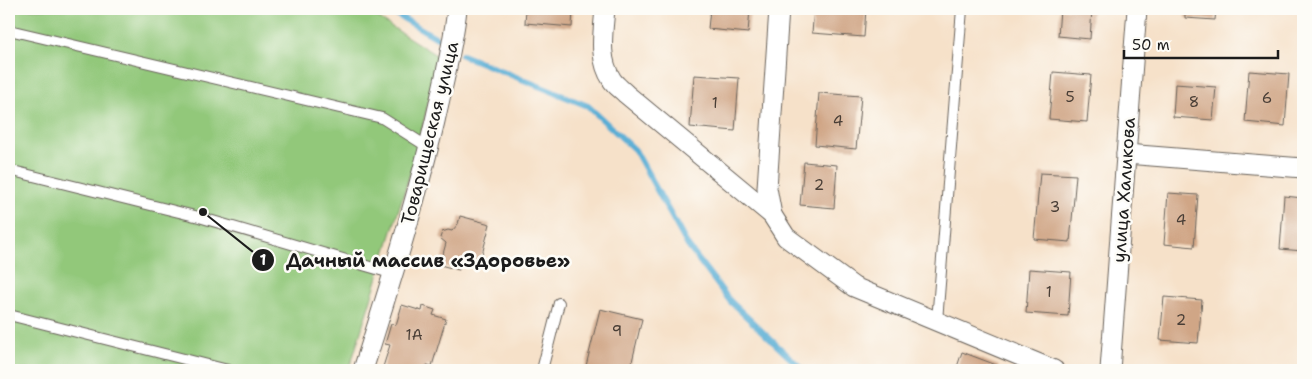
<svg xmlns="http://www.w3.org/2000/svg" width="1312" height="379" font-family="'Shantell Sans',sans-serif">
	<rect width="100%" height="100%" fill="#fdfcf7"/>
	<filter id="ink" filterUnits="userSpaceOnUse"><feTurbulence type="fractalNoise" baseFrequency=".02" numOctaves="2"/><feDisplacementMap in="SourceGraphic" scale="10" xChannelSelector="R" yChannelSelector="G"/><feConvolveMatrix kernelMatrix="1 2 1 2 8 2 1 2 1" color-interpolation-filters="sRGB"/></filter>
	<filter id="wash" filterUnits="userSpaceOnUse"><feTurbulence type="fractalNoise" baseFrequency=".0096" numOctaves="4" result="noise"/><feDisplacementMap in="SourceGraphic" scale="20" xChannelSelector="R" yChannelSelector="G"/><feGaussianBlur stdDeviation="1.12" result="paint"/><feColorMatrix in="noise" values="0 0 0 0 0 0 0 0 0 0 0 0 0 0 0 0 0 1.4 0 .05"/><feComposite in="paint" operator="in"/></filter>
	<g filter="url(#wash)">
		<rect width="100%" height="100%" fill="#f6e1c9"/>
		<polygon fill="#92c87a" stroke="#57724b" points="9,9 364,9 439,57 416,154 349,370 9,370"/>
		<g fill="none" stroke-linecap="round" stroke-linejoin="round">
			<g stroke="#58add4" stroke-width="6">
				<polyline points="387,9 437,38"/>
				<polyline points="462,55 588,106 635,150 688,246 730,301 803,370"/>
			</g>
		</g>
		<g id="blocks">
			<g fill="#d0a686">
				<polygon points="526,9 573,9 572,27 525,23"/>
				<polygon points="710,9 750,9 748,33 708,29"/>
				<polygon points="814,9 866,9 864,37 812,33"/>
				<polygon points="1060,9 1092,9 1090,39 1058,36"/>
				<polygon points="1185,9 1216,9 1215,20 1185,18"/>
				<polygon points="1249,71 1289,74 1285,126 1245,122"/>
				<polygon points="1053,72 1091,75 1087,122 1049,119"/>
				<polygon points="694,75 739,78 735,131 690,127"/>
				<polygon points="1175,84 1216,87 1213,120 1173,117"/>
				<polygon points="819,93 861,96 856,149 815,145"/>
				<polygon points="804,162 837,165 834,208 800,205"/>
				<polygon points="1040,173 1076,175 1070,242 1034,239"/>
				<polygon points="1168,193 1198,195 1194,247 1164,244"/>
				<polygon points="1284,196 1303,198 1303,251 1280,249"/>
				<polygon points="460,216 490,224 480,262 463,258 459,270 440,265 446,243 440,238 442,232 448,230 452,231 458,224"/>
				<polygon points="1029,269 1071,272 1068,316 1026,313"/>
				<polygon points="1164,297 1202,300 1198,343 1160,340"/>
				<polygon points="402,305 422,311 423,306 435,310 433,315 446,319 432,366 427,365 426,370 382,370 390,345 385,344 391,324 396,325"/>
				<polygon points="600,309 642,319 630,370 585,370"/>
				<polygon points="962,352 999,366 997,370 956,370"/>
			</g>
		</g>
	</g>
	<g filter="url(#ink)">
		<use href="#blocks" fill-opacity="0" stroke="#686159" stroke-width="1"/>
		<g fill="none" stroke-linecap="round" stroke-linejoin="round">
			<defs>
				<g id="lane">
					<polyline points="9,30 382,118 428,147"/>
					<polyline points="9,170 199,217 394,274"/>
					<polyline points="9,315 228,370"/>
					<polyline points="937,321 962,9"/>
					<polyline points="542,370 559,303"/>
				</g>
				<g id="street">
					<path d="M605 9C603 33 598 59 612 80 615 85 621 89 626 94L772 215 786 237 854 287 1054 370"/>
					<polyline points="1126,154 1303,168"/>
					<polyline points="772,215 767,188 779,9"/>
					<path d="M363 370C389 288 415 205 435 121 443 84 453 47 457 9"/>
					<polyline points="1110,370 1137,9"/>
				</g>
			</defs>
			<use href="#lane" stroke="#686159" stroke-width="12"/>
			<use href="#street" stroke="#686159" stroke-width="21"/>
			<use href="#lane" stroke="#fff" stroke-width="10"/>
			<use href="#street" stroke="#fff" stroke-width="19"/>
		</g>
	</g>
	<g text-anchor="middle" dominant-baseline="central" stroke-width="5" stroke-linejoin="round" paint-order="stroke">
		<g font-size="15" fill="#493e36">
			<text x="1070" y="97">5</text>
			<text x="1267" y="98">6</text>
			<text x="1194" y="102">8</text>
			<text x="715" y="103">1</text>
			<text x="838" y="121">4</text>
			<text x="819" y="185">2</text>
			<text x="1055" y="207">3</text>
			<text x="1181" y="220">4</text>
			<text x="1049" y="292">1</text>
			<text x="1181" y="320">2</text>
			<text x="617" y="331">9</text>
			<text x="414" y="335">1А</text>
		</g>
		<g font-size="18" fill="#1c1c1c" stroke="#fdfcf7">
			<text transform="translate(430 133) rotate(-76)">Товарищеская улица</text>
			<text transform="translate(1124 190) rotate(-86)">улица Халикова</text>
		</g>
	</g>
	<path fill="none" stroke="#1c1c1c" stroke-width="2" d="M203 212L263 260"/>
	<g fill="#1c1c1c" stroke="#fdfcf7" stroke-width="2">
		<circle cx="203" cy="212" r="5"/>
		<circle cx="263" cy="260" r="12"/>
	</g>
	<g font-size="15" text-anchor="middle" font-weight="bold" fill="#fff">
		<text x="263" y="265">1</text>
	</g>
	<g font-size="19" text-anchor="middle" font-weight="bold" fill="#1c1c1c" stroke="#fdfcf7" stroke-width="5" stroke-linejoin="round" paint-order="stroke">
		<text x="428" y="267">Дачный массив «Здоровье»</text>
	</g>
	<rect width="1312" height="379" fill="none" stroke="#fdfcf7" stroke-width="30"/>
	<path d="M1124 50v8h154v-8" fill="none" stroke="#1c1c1c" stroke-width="2.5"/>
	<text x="1132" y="50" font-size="15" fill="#1c1c1c" stroke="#fdfcf7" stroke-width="4" paint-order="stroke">50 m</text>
</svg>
